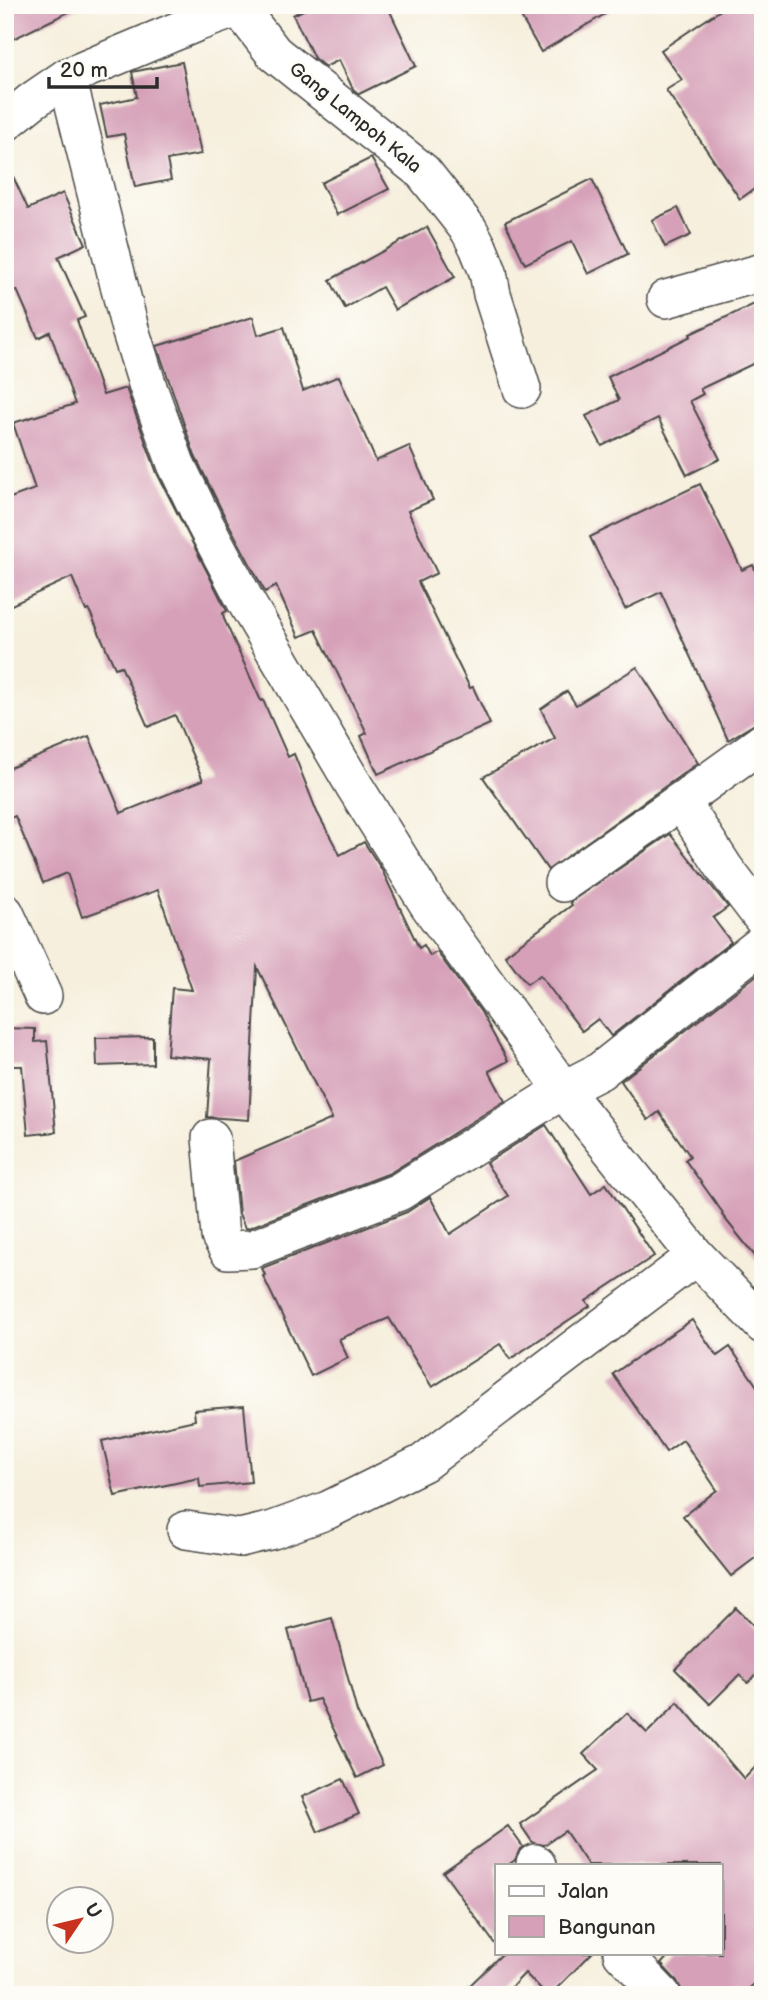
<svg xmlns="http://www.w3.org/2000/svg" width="768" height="2000" font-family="'Balsamiq Sans',sans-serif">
	<rect width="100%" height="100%" fill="#fdfcf7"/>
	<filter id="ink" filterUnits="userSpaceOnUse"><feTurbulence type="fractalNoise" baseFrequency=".0143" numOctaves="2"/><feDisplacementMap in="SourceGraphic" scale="14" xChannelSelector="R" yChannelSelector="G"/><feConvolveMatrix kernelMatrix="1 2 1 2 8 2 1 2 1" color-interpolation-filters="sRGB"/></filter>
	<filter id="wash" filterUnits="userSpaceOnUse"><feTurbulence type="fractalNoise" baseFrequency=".00686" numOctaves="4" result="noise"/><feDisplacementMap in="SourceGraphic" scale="28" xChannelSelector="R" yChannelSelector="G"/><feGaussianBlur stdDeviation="1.57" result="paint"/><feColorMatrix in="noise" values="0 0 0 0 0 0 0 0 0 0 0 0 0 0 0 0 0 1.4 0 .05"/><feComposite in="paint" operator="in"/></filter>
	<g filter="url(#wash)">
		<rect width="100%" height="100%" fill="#f6efdd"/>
		<g id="blocks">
			<g fill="#d6a0b8">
				<polygon points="5,5 83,5 5,43"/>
				<polygon points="313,5 387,5 416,66 359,94 353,89 339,60 325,67 314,58 293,15"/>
				<polygon points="514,5 620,5 541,52"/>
				<polygon points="728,5 763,5 763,183 740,199 666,90 682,80 661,50"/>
				<polygon points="182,62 201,154 167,160 171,180 135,187 124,134 107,137 100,105 137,97 132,72"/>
				<polygon points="371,158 389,189 337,215 321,183"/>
				<polygon points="5,159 28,209 63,193 86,244 58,257 85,317 77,320 103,395 126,388 157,473 227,611 223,613 224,619 261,701 263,700 288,757 294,754 317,812 340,855 364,842 382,870 419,948 424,945 430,956 437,952 481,1012 508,1061 489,1071 505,1101 390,1173 248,1228 245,1228 239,1214 234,1161 332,1119 257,967 249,1120 207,1117 211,1059 167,1055 172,988 192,990 158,890 82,917 67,873 43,883 15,816 5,820 5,770 89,736 121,813 203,780 175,715 148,727 121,666 115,668 89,610 86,611 72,577 5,608 5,500 35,489 13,423 75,404 50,332 38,338 17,290 5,296"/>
				<polygon points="592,179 628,254 588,274 572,241 525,264 505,222"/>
				<polygon points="678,208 691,235 665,247 652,220"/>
				<polygon points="427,227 455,277 395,310 382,287 345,308 330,280"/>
				<polygon points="763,300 763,359 700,389 703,394 690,401 720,459 687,475 658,418 602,446 586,416 619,400 608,377 691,336 690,334"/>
				<polygon points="253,317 258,335 284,327 303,391 339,376 376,461 409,446 433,500 408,511 437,573 418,582 470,688 473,687 490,724 378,774 361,736 367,733 316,630 299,637 276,586 265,592 224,515 195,456 157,346"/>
				<polygon points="700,484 742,570 753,565 763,587 763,719 728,740 661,592 625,609 590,537"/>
				<polygon points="637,667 698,763 548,870 483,777 555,738 541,709 567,691 576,705"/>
				<polygon points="670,834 728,907 713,918 731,942 611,1036 598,1019 582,1031 540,975 527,984 505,955 572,905 570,902"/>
				<polygon points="763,970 763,1266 722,1215 723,1213 685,1160 690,1156 659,1112 648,1120 621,1081"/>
				<polygon points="5,1028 35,1029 35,1042 47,1041 56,1132 28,1135 22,1066 5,1066"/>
				<polygon points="153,1037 153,1064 97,1066 96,1038"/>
				<polygon points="546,1125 591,1194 606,1184 654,1256 586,1301 590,1306 510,1359 500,1344 432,1387 389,1318 339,1339 348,1358 311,1376 263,1276 265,1275 262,1268 407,1212 430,1197 450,1234 508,1196 486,1163"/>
				<polygon points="692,1320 717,1356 730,1347 763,1395 763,1552 731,1576 683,1516 717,1490 683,1440 666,1452 613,1374"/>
				<polygon points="244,1406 251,1482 200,1487 199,1478 115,1496 102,1441 195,1420 194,1410"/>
				<polygon points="736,1608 763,1635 763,1668 748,1683 739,1675 710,1704 675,1669"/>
				<polygon points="332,1618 357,1712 383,1765 357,1778 319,1699 307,1702 288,1630"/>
				<polygon points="678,1702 744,1779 763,1759 763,1973 744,1995 687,1995 682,1991 677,1981 661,1964 671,1953 721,1953 721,1865 588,1865 565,1831 544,1845 533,1843 520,1824 598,1770 583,1754 627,1713 647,1733"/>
				<polygon points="343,1779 359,1814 318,1832 302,1797"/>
				<polygon points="508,1826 523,1847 520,1849 515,1860 508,1865 497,1865 497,1947 443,1872"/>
				<polygon points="503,1953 592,1953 550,1995 546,1995 525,1973 504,1995 460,1995"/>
			</g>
		</g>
	</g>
	<g filter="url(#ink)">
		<use href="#blocks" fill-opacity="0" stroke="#494846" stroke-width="2"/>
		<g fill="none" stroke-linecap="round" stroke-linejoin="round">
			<defs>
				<g id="street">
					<polyline points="240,9 274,53 423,172 469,230 478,247 488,272 492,294 522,389"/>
					<polyline points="67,77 130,329 149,390 176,464 205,524 246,602 355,787 428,904 568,1096 696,1256 763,1325"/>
					<polyline points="5,123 32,101 67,77 196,23 246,5"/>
					<polyline points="666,299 763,272"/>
					<polyline points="763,742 681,801 725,869 763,919"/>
					<polyline points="563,883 681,801"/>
					<polyline points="5,913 43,996"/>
					<polyline points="211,1138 220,1236 228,1250 252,1249 399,1192 563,1090 600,1071 763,943"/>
					<polyline points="186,1530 240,1538 273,1530 328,1510 423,1463 696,1256"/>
					<polyline points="535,1863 537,1865"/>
					<polyline points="622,1953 662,1995"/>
				</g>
			</defs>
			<use href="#street" stroke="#494846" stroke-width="40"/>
			<use href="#street" stroke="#fff" stroke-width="37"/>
		</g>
	</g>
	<g text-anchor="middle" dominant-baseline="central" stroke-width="6" stroke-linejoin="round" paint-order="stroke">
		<g font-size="19" fill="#2b2b2b" stroke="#fdfcf7">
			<text transform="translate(355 118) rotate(39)">Gang Lampoh Kala</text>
		</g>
	</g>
	<rect width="768" height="2000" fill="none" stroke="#fdfcf7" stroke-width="28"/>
	<rect x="495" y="1864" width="228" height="91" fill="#fdfcf7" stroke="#a9a8a5" stroke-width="2"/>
	<rect x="509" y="1886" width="35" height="10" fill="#ffffff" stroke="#a9a8a5" stroke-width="2"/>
	<text x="558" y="1898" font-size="21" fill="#2b2b2b">Jalan</text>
	<rect x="509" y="1916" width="35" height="21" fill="#d6a0b8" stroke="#a9a8a5" stroke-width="2"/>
	<text x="558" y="1934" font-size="21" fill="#2b2b2b">Bangunan</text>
	<g transform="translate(80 1920) rotate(55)"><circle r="33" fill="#fdfcf7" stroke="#a9a8a5" stroke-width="2"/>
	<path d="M0-5L12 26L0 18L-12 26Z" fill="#c8321e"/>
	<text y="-10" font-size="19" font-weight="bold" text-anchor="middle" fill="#2b2b2b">U</text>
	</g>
	<path d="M49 77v10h108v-10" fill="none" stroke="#2b2b2b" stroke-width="3.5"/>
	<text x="60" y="77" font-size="21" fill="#2b2b2b" stroke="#fdfcf7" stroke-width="5" paint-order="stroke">20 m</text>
</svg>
